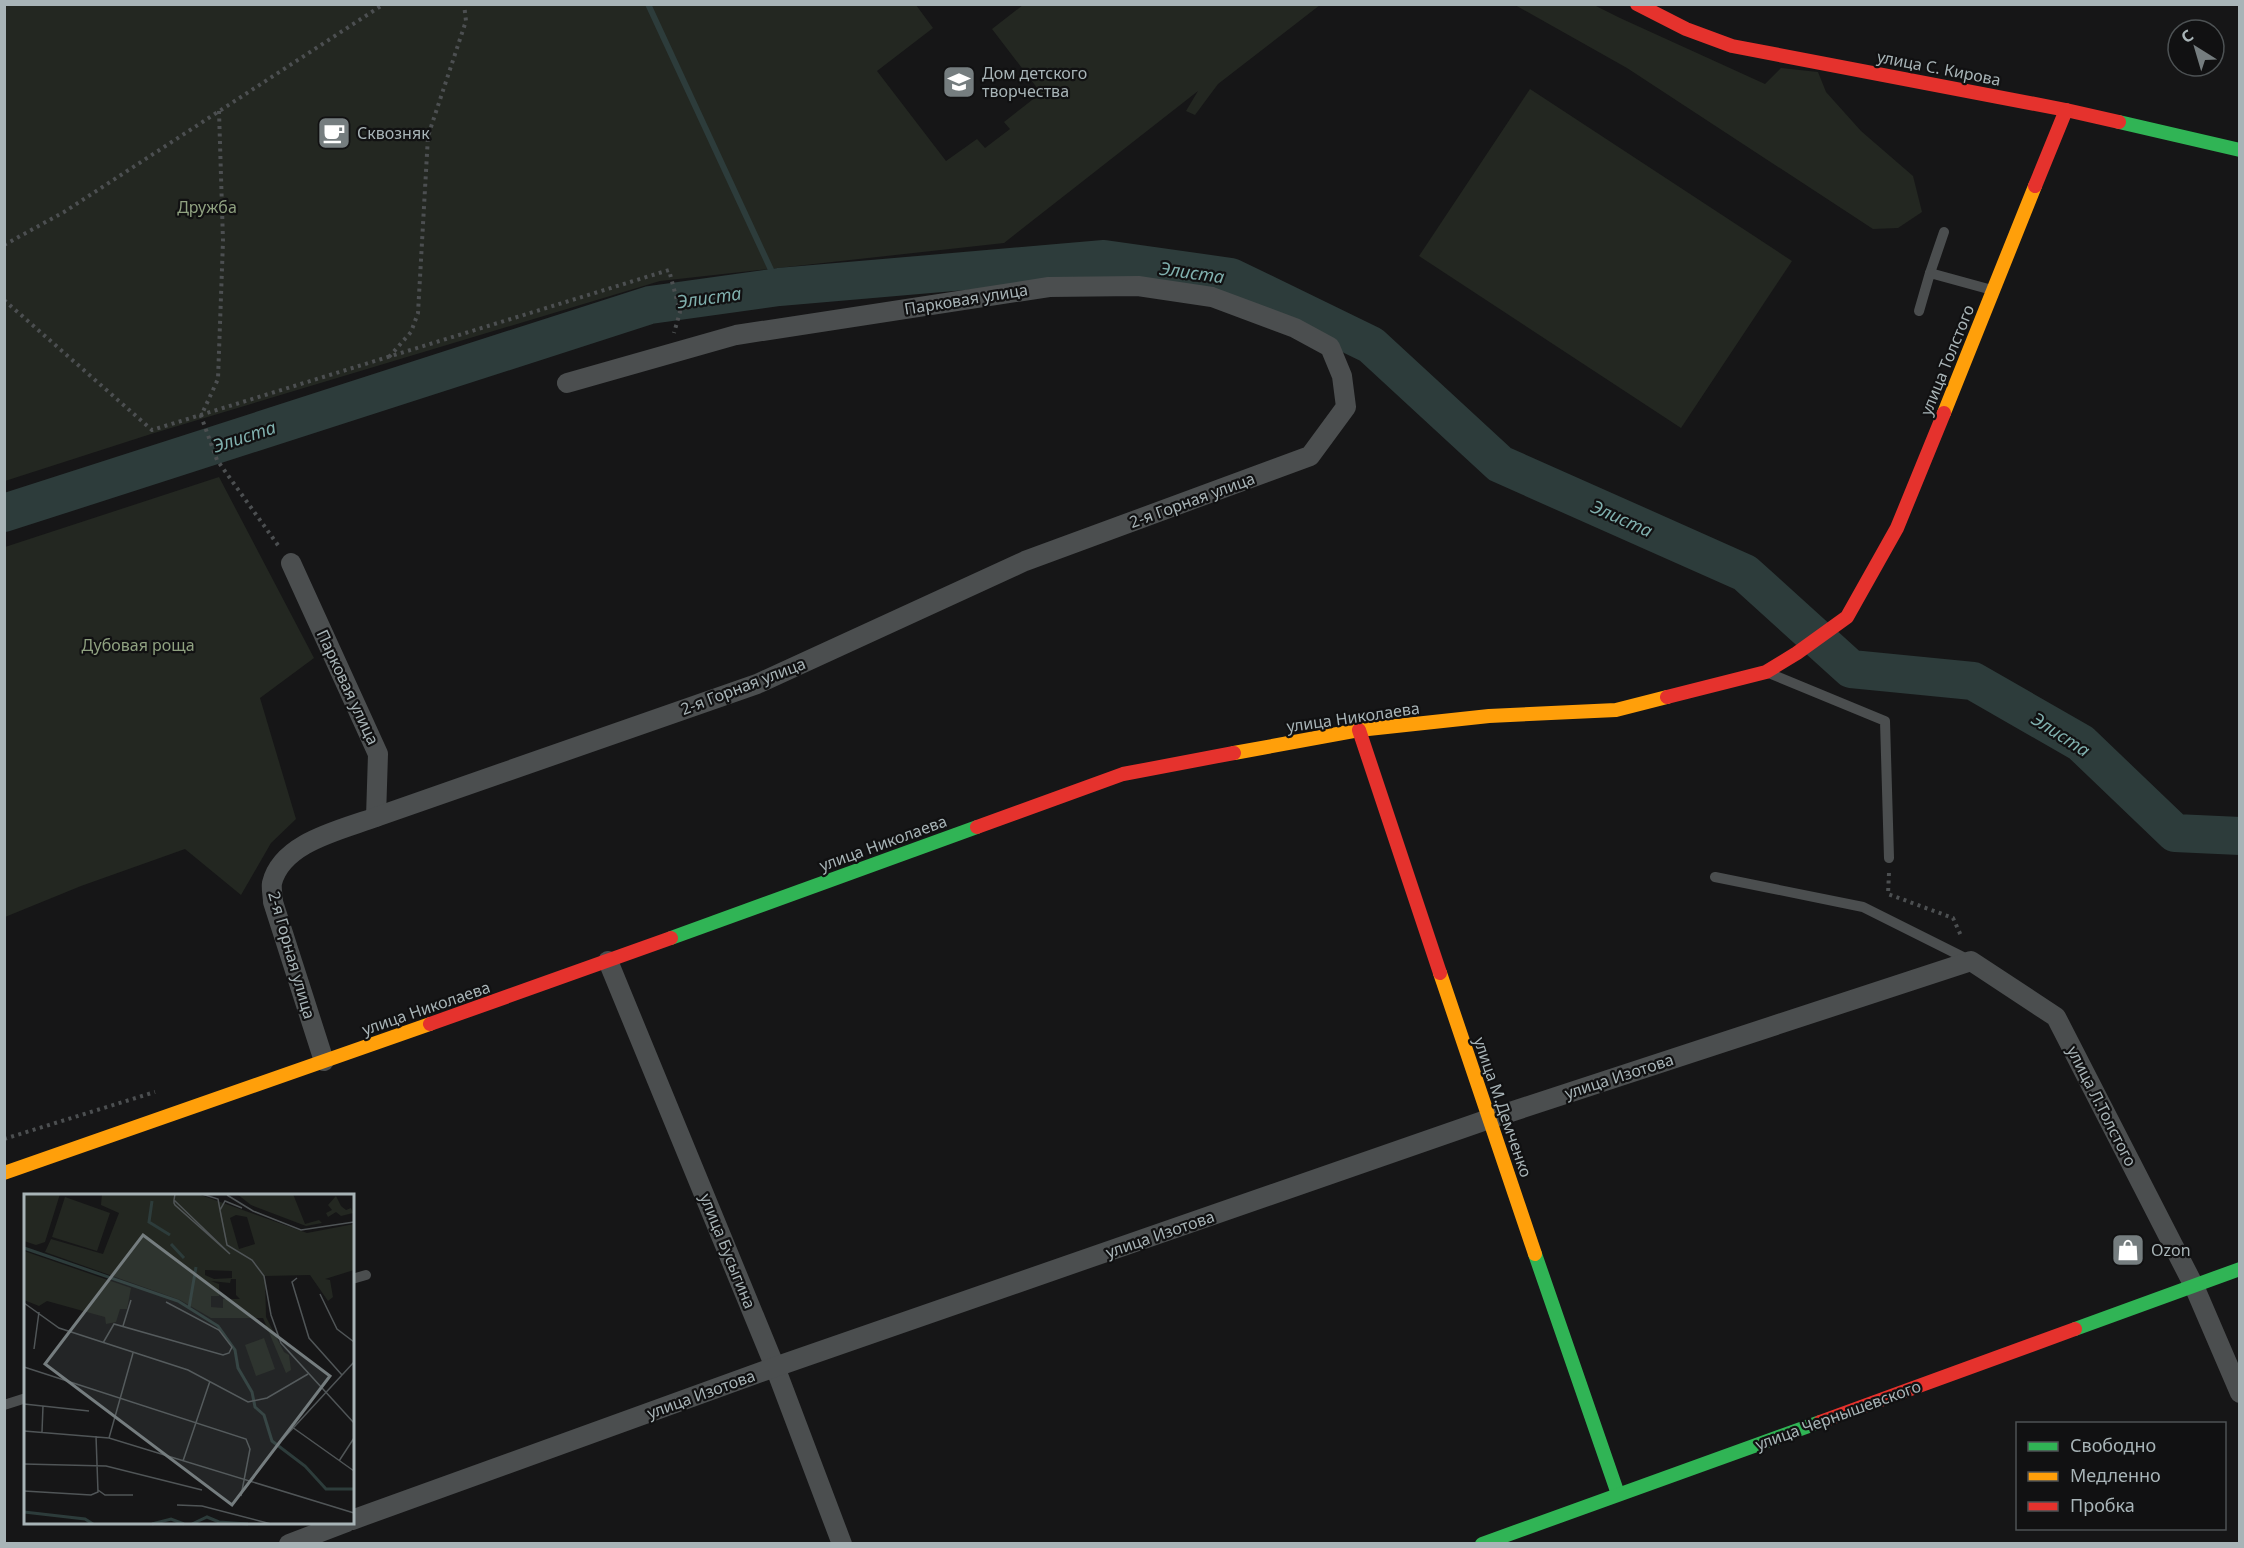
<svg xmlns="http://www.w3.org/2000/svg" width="2244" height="1548" font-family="'Noto Sans',sans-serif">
	<rect width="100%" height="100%" fill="#161617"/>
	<g fill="#232721">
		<polygon points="4,5 916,5 933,28 877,71 946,161 977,139 985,148 1010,129 1004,122 1041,93 992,29 1023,5 1320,5 1218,84 1195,115 1186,111 1198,91 1004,243 660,281 151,434 5,481"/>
		<polygon points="1515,5 1594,5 1620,18 1765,84 1781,68 1818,72 1826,92 1861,131 1913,176 1922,212 1898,228 1873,229 1627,68"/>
		<polygon points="1530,89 1792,261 1681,428 1419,256"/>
		<polygon points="219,477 314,658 260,698 296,819 271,843 241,895 185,849 81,886 5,917 5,547"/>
	</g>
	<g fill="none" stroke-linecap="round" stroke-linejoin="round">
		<polyline stroke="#2d3c3b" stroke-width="6" points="648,4 779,287"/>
		<polyline stroke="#2d3c3b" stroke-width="38" points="4,513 650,305 779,287 1104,259 1231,277 1371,345 1500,464 1745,573 1851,669 1973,681 2081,743 2175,833 2240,836"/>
		<g stroke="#4c4f51" stroke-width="4" stroke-dasharray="3 4.5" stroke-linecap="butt">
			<polyline points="219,111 223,241 218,379 201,416 217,460 280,548"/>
			<polyline points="4,245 64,212 384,4"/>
			<polyline points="4,300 152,430 669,270 680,312 674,333"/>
			<polyline points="389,357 411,332 418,313 428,136 466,21 464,4"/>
			<polyline points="1889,873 1888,894 1953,918 1962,938"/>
			<polyline points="4,1139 155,1092"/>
		</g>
		<g stroke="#4b4e4f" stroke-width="10">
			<polyline points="1930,273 1944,232"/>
			<polyline points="1919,311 1930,273 1992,290"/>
			<polyline points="1771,674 1885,721 1889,858"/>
			<polyline points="1715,877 1863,907 1971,961"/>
			<polyline points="352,1279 366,1275"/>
			<polyline points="4,1405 26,1398"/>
		</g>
		<g stroke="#4b4e4f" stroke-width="20">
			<polyline points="291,563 378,754 376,817"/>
			<polyline points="608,961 775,1367 842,1544"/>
			<path d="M324 1061 273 902C273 896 271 889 272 883 282 842 341 830 376 817L757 684 1025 561 1310 456 1346 407 1342 376 1330 347 1295 328 1212 297 1138 286 1049 287 736 335 567 383"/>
			<polyline points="352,1520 775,1367 1489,1119 1971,961 2056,1017 2194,1286 2240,1393"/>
			<polyline points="289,1544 347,1522"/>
		</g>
		<g stroke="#30b455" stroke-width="14">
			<polyline points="2119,122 2240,150"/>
			<polyline points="671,938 977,827"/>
			<polyline points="1535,1254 1618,1494"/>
			<polyline points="2075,1329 2240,1269"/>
			<polyline points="1482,1544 1820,1422"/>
		</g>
		<g stroke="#ff9f0a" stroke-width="14">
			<polyline points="1944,413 2035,186"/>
			<polyline points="1234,753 1359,730 1489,716 1616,710 1667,697"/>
			<polyline points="1440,973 1535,1254"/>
			<polyline points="4,1173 430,1024"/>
		</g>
		<g stroke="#e5322d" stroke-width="14">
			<polyline points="1637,4 1686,29 1732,46 2066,110 2119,122"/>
			<polyline points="2035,186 2066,110"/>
			<polyline points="1667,697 1766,672 1797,653 1847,617 1897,528 1944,413"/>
			<polyline points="1359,730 1440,973"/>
			<polyline points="977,827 1123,774 1234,753"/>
			<polyline points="430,1024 671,938"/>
			<polyline points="1820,1422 2075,1329"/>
		</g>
	</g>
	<defs>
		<symbol id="school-square" viewBox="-11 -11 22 22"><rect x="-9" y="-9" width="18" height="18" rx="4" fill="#757d7f" stroke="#111112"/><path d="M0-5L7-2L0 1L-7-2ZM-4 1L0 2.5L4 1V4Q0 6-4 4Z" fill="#fff"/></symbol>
		<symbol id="cafe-square" viewBox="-11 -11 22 22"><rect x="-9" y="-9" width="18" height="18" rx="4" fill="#757d7f" stroke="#111112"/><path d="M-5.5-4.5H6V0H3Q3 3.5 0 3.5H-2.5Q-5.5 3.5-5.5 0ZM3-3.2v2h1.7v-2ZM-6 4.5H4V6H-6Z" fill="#fff"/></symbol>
		<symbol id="shop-square" viewBox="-11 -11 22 22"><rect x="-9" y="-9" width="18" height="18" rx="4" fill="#757d7f" stroke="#111112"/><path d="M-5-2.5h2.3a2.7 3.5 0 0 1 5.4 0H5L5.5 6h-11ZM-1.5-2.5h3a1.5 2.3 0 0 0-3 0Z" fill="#fff"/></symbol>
	</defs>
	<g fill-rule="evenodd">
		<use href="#school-square" x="940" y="63" width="38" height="38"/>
		<use href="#cafe-square" x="315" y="114" width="38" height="38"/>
		<use href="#shop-square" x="2109" y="1231" width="38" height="38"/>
	</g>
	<g text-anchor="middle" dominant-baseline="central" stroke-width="4.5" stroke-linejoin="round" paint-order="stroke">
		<g font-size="16" fill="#a8b4b7" stroke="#111112">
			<text transform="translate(1939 68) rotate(11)">улица С. Кирова</text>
			<text transform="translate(966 299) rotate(-9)">Парковая улица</text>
			<text transform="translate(1947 360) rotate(-68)">улица Толстого</text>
			<text transform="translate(1192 500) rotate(-20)">2-я Горная улица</text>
			<text transform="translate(743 686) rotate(-21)">2-я Горная улица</text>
			<text transform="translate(348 687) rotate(65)">Парковая улица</text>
			<text transform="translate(1353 717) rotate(-8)">улица Николаева</text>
			<text transform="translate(883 843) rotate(-20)">улица Николаева</text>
			<text transform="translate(292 955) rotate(74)">2-я Горная улица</text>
			<text transform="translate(426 1008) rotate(-19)">улица Николаева</text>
			<text transform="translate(1619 1076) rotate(-18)">улица Изотова</text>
			<text transform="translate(2102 1106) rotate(63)">улица Л.Толстого</text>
			<text transform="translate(1503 1107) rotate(71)">улица М.Демченко</text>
			<text transform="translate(1160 1234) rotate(-19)">улица Изотова</text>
			<text transform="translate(728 1251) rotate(68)">улица Бусыгина</text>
			<text transform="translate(701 1394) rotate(-20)">улица Изотова</text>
			<text transform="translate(1838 1415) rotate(-20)">улица Чернышевского</text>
		</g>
		<g font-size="16" fill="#a8b4b7" stroke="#111112" text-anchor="start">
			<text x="982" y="73">Дом детского<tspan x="982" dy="18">творчества</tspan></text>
			<text x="357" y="133">Сквозняк</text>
			<text x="2151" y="1250">Ozon</text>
		</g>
		<g font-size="16" fill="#8fa180" stroke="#111112">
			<text x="207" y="207">Дружба</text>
			<text x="138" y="645">Дубовая роща</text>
		</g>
		<g font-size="18" font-style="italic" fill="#80b0ae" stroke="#111112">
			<text transform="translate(1192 272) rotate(8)">Элиста</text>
			<text transform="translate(709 297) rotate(-8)">Элиста</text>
			<text transform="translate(244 436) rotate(-18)">Элиста</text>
			<text transform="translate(1622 518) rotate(24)">Элиста</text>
			<text transform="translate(2061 734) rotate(33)">Элиста</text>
		</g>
	</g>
	<g transform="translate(24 1194)">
		<rect width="330" height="330" fill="#161617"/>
		<path d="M0 0H36L21 48 12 51 0 47ZM78 0H174L283 39 330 30V76L301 85 306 86 309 103 304 107 286 81 241 82 242 123 260 158 265 161 267 176 262 179 239 124H187L156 106 21 58 27 45 79 60 95 19 77 11ZM212 21 223 23 231 50 215 55 206 24ZM181 76 208 77V84L190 85 181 81ZM207 85H212V101L216 105H199V114L187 113V102H195V90L187 87 206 89ZM213 0H269L281 30 295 26 298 29 282 32 227 11ZM312 2 317 12 322 16 327 14 329 19 317 22 312 18 304 23 302 19 308 16 304 11ZM41 3 86 19 73 57 28 43ZM0 57 107 94 103 115H96L92 128 82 130 81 123 70 120 23 107 15 112 0 106ZM240 144 251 175 232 182 221 151Z" fill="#232721" fill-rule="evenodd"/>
		<path fill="none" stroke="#2d3c3b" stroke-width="3" d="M128 7 125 28 146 41M147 50 160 64M0 54 154 107 194 132 211 156 214 174 228 198 231 213 240 221 248 247 281 272 302 295H330M165 114 172 73M0 318 61 325 69 330M128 330 147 325 160 330M168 330 183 323 195 328 224 330"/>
		<path fill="none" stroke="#505557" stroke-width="1.5" d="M178 0 194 5 196 16 201 7 218 14M203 1 229 17 277 36 330 28M150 6 206 60 151 11 150 9V6L151 0M196 16 203 51 228 66 240 82 247 121 257 149 330 229M273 84 268 88 285 144 318 181M296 100 313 135 330 148M0 109 35 134 164 176 224 208 243 204 284 180M99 132 107 106M79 149 90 130 199 161 205 159 208 153 195 136 142 108M10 155 15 118M0 173 222 245 226 255 217 302M0 210 65 217M268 233 330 277M0 237 85 244 330 319M18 238 19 212M85 244 109 159M259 245 330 168M159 267 186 187M315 267 330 244M0 270 82 272 178 296M74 296 81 301H109M0 297 67 301 74 298 72 242M153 311 178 312 247 330"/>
		<path fill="#757d7f" fill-opacity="0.15" stroke="#757d7f" stroke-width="3" d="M119 41 306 182 208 311 21 170Z"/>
		<rect width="330" height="330" fill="none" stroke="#a8b4b7" stroke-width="3"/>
	</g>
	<rect width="2244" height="1548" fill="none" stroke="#a8b4b7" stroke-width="12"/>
	<rect x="2016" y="1422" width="210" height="108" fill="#111112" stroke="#4d5254" stroke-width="1.5"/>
	<rect x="2028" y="1442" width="30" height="9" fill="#30b455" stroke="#4d5254" stroke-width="1.5"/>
	<text x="2070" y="1452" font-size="18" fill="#a8b4b7">Свободно</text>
	<rect x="2028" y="1472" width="30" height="9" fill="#ff9f0a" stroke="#4d5254" stroke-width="1.5"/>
	<text x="2070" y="1482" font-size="18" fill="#a8b4b7">Медленно</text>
	<rect x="2028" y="1502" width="30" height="9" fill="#e5322d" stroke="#4d5254" stroke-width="1.5"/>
	<text x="2070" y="1512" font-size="18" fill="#a8b4b7">Пробка</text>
	<g transform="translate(2196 48) rotate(323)"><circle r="28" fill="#111112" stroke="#4d5254" stroke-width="1.5"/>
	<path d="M0-4.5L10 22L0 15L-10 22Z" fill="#757d7f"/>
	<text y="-9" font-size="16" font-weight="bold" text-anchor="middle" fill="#a8b4b7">С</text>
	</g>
</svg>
